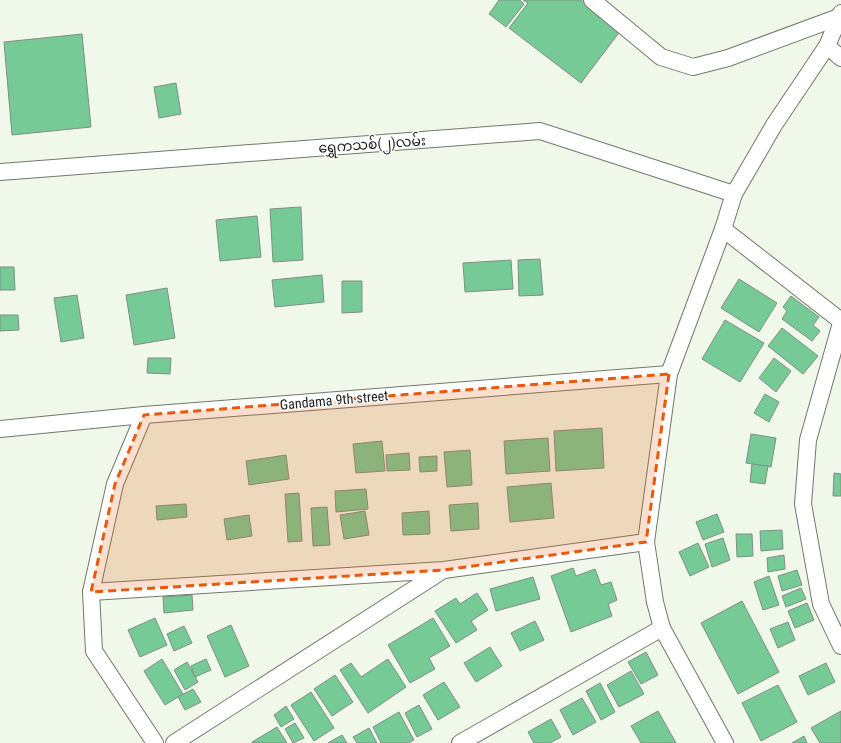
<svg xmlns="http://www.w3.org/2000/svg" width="841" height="743" font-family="'Roboto Condensed','Noto Sans Myanmar',sans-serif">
	<rect width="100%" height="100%" fill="#f0f8e9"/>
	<g fill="#76ca95" stroke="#818e85">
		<polygon points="499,0 520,0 524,4 506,27 489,14"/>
		<polygon points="523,0 581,0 621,30 581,83 509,28 528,3"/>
		<polygon points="82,34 91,127 12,135 4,42"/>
		<polygon points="176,83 181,114 159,118 154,87"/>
		<polygon points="301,207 303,260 273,262 270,209"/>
		<polygon points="257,216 261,257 220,261 216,220"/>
		<polygon points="540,259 543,295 519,296 518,260"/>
		<polygon points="511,260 513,289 465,292 463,263"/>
		<polygon points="0,267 14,267 15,290 0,290"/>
		<polygon points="322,275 324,302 275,307 272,280"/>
		<polygon points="739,279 777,303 759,332 721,308"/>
		<polygon points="342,281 362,281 362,312 342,313"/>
		<polygon points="167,288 175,338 134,345 126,295"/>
		<polygon points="77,295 84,338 61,342 54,298"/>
		<polygon points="791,296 819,317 813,325 820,331 812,341 782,319 787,311 783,307"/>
		<polygon points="0,315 18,315 19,330 0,331"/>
		<polygon points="725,320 764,343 740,382 702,359"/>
		<polygon points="782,328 818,356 803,374 768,346"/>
		<polygon points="148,358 171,358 170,374 147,373"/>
		<polygon points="774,358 791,371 776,392 759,378"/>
		<polygon points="765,394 779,402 769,422 754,413"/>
		<polygon points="602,428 604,468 556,471 554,431"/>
		<polygon points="751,434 776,438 771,467 746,463"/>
		<polygon points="548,438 550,471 506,474 504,441"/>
		<polygon points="382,441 385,471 356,473 353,444"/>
		<polygon points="470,450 472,485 447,487 444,452"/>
		<polygon points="409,453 410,470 387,471 386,455"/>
		<polygon points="286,455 289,479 249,485 246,461"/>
		<polygon points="437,456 437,471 420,472 419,457"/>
		<polygon points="752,464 768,466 765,484 750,482"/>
		<polygon points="834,473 841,474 841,496 833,496"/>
		<polygon points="551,483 554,518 510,522 507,487"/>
		<polygon points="366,489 368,509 336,512 335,491"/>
		<polygon points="299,493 302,541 288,542 285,494"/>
		<polygon points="478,503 479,529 451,531 449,505"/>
		<polygon points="186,504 187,517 157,520 156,506"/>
		<polygon points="327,507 330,545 313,546 311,508"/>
		<polygon points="365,511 369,535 344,539 340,515"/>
		<polygon points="429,511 430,534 403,535 402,513"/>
		<polygon points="717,514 724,532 703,540 696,522"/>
		<polygon points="249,515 252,536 227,540 224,519"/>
		<polygon points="782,530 783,549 761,551 760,531"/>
		<polygon points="736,534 752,534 753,556 737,557"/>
		<polygon points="723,538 730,560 712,567 705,544"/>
		<polygon points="698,543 709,567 690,576 679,552"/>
		<polygon points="784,555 785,569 768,572 767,558"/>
		<polygon points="573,568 576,576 595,569 601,585 611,582 617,600 608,604 612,616 571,632 551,576"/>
		<polygon points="797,570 802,585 782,591 778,576"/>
		<polygon points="769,576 779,605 763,610 754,582"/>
		<polygon points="533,577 540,599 496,611 490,589"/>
		<polygon points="801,588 806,599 786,607 782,596"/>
		<polygon points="477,593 488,610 471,621 477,630 456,643 435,611 456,598 460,604"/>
		<polygon points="192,595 193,610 164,613 163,597"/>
		<polygon points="742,601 779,672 738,694 701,623"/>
		<polygon points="807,603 814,620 795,628 788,611"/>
		<polygon points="155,618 167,645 140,657 128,630"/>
		<polygon points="433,618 450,646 429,658 435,669 410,683 388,645"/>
		<polygon points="535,621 544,640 520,651 511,633"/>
		<polygon points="788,622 795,640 778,648 770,629"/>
		<polygon points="231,625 249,666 225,677 207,636"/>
		<polygon points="184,626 192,643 174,651 167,634"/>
		<polygon points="490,647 502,666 476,682 464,663"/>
		<polygon points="646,652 658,675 641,684 628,662"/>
		<polygon points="162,659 183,694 165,705 144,671"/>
		<polygon points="206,659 211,670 195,677 191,666"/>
		<polygon points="388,659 406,687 368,713 340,670 351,663 361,677"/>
		<polygon points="187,662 198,682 185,690 174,670"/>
		<polygon points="826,663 835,682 808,695 799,676"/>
		<polygon points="631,671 644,694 619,707 607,685"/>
		<polygon points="335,675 353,702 332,716 314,689"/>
		<polygon points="444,682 460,707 438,720 423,695"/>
		<polygon points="600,683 615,712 601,720 586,691"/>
		<polygon points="778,685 797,722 761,741 742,703"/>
		<polygon points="193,689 201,702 185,710 178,697"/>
		<polygon points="311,692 334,728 314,741 291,705"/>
		<polygon points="582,698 596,722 573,735 560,710"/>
		<polygon points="419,705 432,729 417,737 405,713"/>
		<polygon points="286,706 294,719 281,727 274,715"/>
		<polygon points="658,711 676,743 641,743 631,726"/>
		<polygon points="841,711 841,743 820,743 811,728"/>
		<polygon points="399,712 414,740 408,743 381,743 373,727"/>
		<polygon points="551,719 561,737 550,743 534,743 528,732"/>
		<polygon points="295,723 304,738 293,743 285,729"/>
		<polygon points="277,727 287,743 252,743 252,742"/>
		<polygon points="369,728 377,743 357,743 353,737"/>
		<polygon points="342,735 347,743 328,743"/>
		<polygon points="804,736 807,743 792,743"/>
	</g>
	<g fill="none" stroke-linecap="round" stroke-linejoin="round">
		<defs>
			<g id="minor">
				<polyline points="592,0 661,57 693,67 728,58 839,17"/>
				<polyline points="827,46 841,58"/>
				<polyline points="0,172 540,131 734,194"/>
				<polyline points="723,229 841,321"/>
				<polyline points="841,323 808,440 803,504 821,604 841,646"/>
				<polyline points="144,415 115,484 91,592 94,651 155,743"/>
				<polyline points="0,429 144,415 669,374"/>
				<polyline points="91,592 444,570 646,542"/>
				<polyline points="174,743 442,571"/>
				<polyline points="460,743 662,628"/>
				<polyline points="725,743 662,628 655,602 646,542 669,374 723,229 734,194 774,125 827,46 841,13"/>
			</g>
		</defs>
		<use href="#minor" stroke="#72796c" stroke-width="18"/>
		<use href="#minor" stroke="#fff" stroke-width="16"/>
	</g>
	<path fill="#e8590c" fill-opacity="0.2" stroke="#e8590c" stroke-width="3" stroke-dasharray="8 5" stroke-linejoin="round" d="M669 374 646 542 444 570 91 592 115 484 144 415Z"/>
	<g text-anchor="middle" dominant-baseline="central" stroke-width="3" stroke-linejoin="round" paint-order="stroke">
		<g font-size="14" fill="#1b1e19" stroke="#fff">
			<text transform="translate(372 144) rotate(-4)">ရွှေကသစ်(၂)လမ်း</text>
			<text transform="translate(334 400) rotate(-5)">Gandama 9th street</text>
		</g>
	</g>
</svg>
